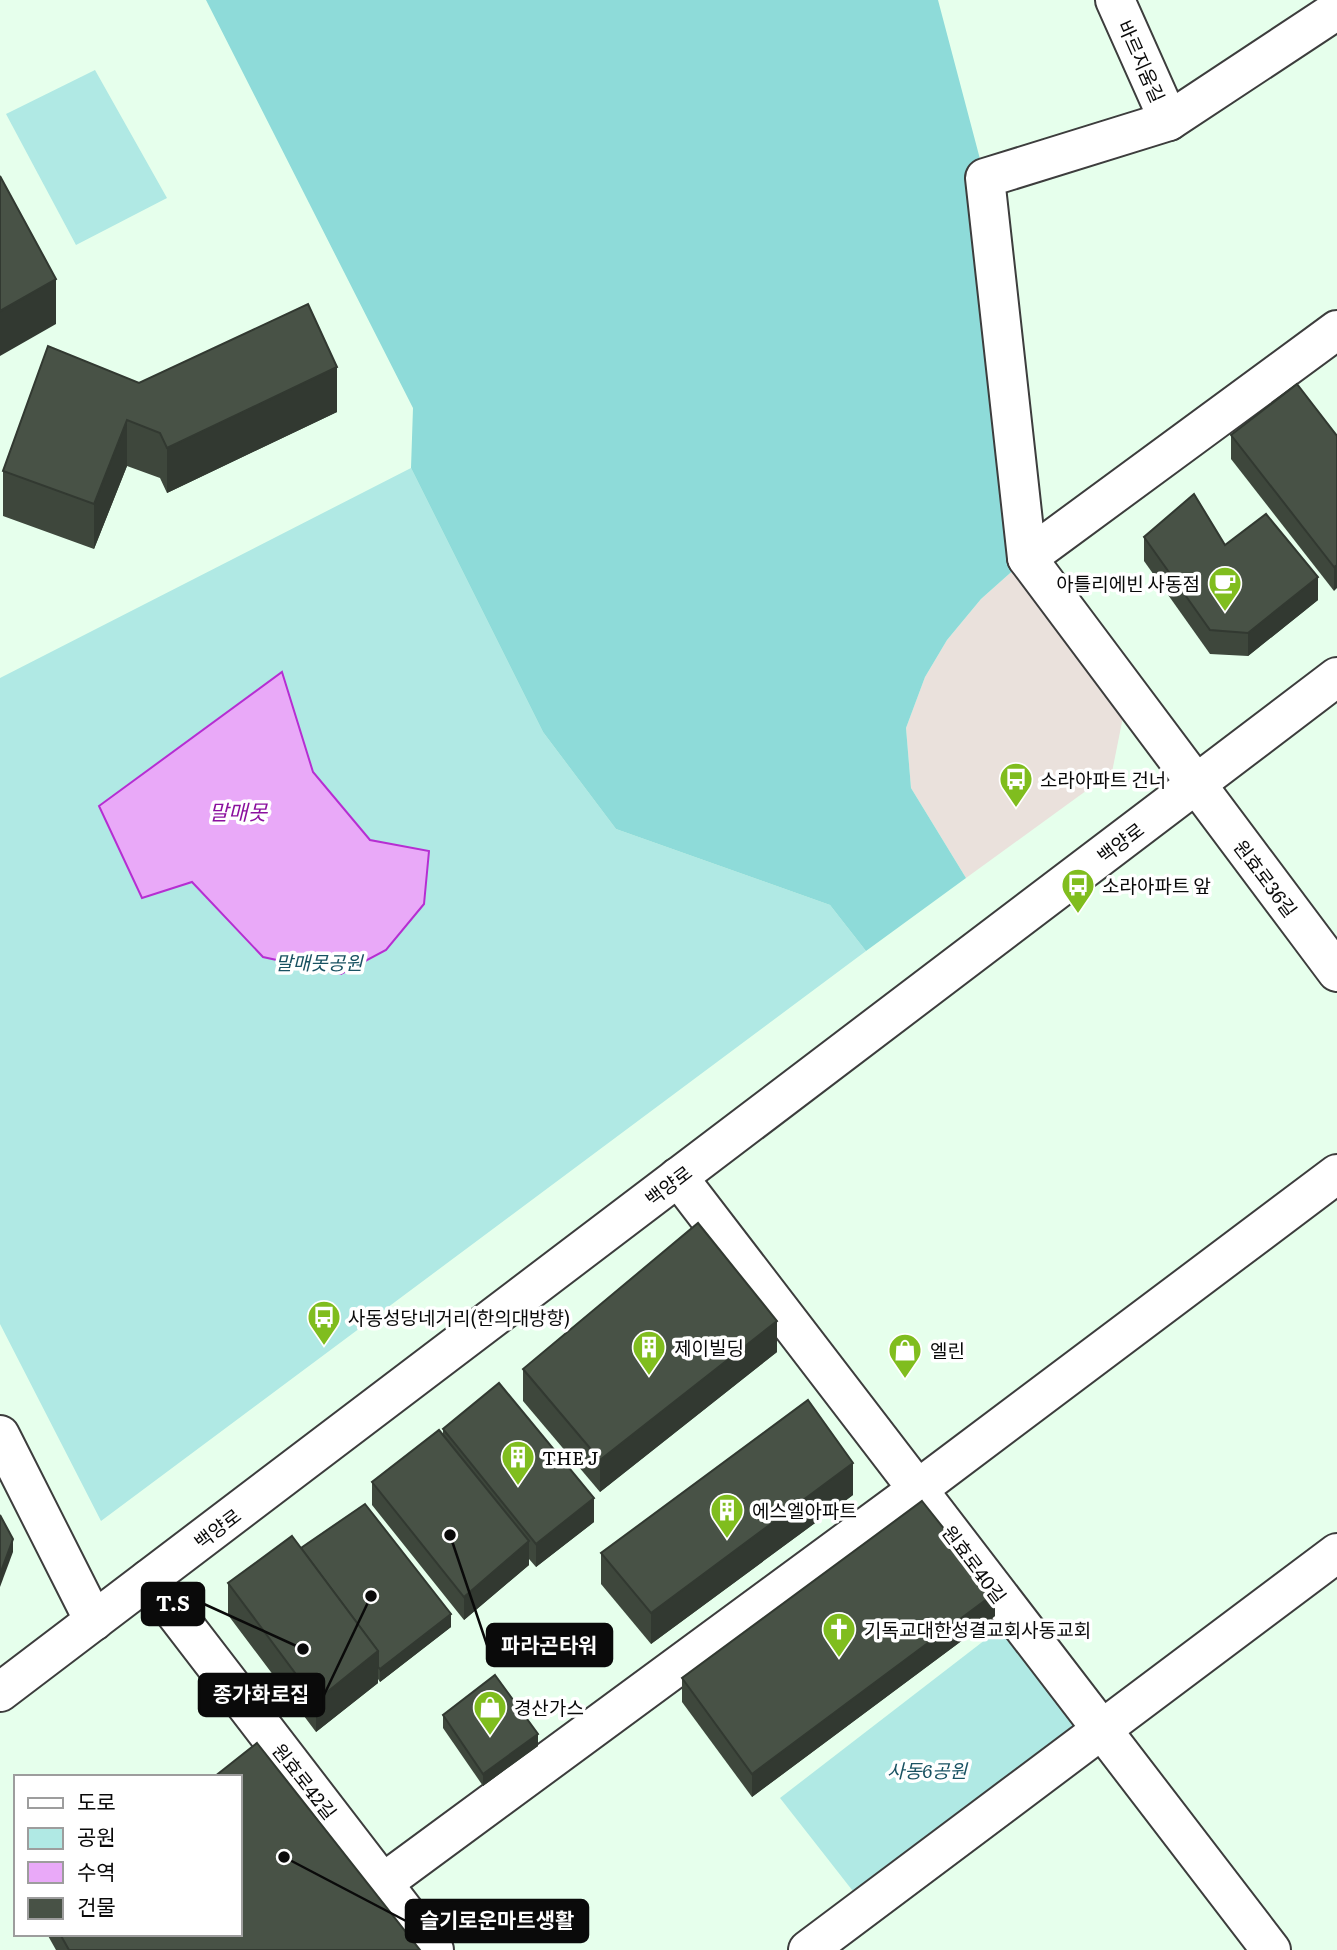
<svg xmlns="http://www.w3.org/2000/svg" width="1337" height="1950" font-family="Literata,'Noto Sans KR',serif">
	<rect width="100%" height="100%" fill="#e6ffec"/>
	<polygon fill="#eae1dc" points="1027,558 1128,692 1112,772 966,878 911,788 906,728 925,677 947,640 981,599"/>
	<g fill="#b0e9e4">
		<polygon points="95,70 167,198 76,245 6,114"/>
		<polygon points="411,468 543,732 616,829 830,905 866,951 101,1521 0,1324 0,678"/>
		<polygon points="1007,1623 1090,1728 863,1904 780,1798"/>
	</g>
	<polygon fill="#8edbd9" points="206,0 938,0 985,178 1027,558 981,599 947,640 925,677 906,728 911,788 966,878 866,951 830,905 616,829 543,732 411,468 413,408"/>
	<polygon fill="#e9a9f8" stroke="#b62ed2" stroke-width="2" points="282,672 313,772 370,840 429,851 424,904 386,950 341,974 263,957 192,882 142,898 99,806"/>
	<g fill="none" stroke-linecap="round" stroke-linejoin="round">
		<defs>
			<g id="minor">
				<polyline points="1115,0 1169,121"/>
				<polyline points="1337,10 1169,121 985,178 1027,558 1337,972"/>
				<polyline points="1027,558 1337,330"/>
				<polyline points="678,1177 1271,1950"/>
				<polyline points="0,1435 94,1621"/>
				<polyline points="149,1579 434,1950"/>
				<polyline points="0,1692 1337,677"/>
				<polyline points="383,1883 918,1489 1337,1174"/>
				<polyline points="808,1950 1337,1553"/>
			</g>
		</defs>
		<use href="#minor" stroke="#3d3d3d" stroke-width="42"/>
		<use href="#minor" stroke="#fff" stroke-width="38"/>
	</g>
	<g fill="#3e473c">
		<polygon points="139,383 337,412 167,493 160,478 127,466 94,549 3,516 3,471"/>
		<polygon points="1231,435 1337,436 1334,591 1231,459"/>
		<polygon points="1144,537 1225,545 1318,600 1248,656 1210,654 1144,561"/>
		<polygon points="777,1352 600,1492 523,1401 523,1369"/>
		<polygon points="443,1429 594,1522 536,1567 529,1559 529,1565 464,1620 372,1505 372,1482 443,1434"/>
		<polygon points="853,1495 651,1644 601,1584 601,1553"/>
		<polygon points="301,1548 451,1627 380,1682 378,1679 378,1683 316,1732 228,1615 228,1583"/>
		<polygon points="995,1616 752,1797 682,1702 682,1678"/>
		<polygon points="443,1715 538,1746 483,1786 443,1728"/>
		<polygon points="47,1934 240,1934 420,1950 56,1950"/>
	</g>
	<g fill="#323931">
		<polygon points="56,279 56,324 0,356 0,311"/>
		<polygon points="337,367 337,412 167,493 167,448"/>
		<polygon points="127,420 127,466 94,549 94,504"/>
		<polygon points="1337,565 1337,588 1334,591 1334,567"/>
		<polygon points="1318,577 1318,600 1248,656 1248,633"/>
		<polygon points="777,1321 777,1352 600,1492 600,1460"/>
		<polygon points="853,1463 853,1495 651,1644 651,1613"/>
		<polygon points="594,1498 594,1522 536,1567 536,1544"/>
		<polygon points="13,1539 13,1552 0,1587 0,1574"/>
		<polygon points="529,1541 529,1565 464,1620 464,1597"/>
		<polygon points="995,1593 995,1616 752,1797 752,1774"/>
		<polygon points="451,1614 451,1627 380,1682 380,1669"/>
		<polygon points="378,1651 378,1683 316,1732 316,1701"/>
		<polygon points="538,1734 538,1746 483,1786 483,1774"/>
	</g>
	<g fill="#485246" stroke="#323931" stroke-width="2">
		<polygon points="0,176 56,279 0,311"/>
		<polygon points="308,304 337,367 167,448 160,433 127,420 94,504 3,471 48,346 139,383"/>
		<polygon points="1297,384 1337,436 1337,565 1334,567 1231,435"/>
		<polygon points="1194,494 1225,545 1266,514 1318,577 1248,633 1210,630 1144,537"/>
		<polygon points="698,1223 777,1321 600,1460 523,1369"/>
		<polygon points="499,1383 594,1498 536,1544 443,1429"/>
		<polygon points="808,1400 853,1463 651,1613 601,1553"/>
		<polygon points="439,1430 529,1541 464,1597 372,1482"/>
		<polygon points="922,1501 995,1593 752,1774 682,1678"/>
		<polygon points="365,1504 451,1614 380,1669 378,1667 378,1651 301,1548"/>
		<polygon points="0,1515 13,1539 0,1574"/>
		<polygon points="292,1536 378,1651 316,1701 228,1583"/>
		<polygon points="495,1675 538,1734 483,1774 443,1715"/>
		<polygon points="257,1743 420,1950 69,1950 60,1934 240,1934 240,1777 214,1777"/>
	</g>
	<defs>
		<symbol id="cafe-pin" viewBox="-11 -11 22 30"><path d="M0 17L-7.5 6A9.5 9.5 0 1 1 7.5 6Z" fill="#80bd1e" stroke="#fff"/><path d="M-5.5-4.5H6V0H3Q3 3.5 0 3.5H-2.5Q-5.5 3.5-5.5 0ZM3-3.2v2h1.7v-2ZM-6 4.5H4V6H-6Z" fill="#fff"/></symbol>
		<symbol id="bus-pin" viewBox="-11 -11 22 30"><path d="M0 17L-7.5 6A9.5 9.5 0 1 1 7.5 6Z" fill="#80bd1e" stroke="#fff"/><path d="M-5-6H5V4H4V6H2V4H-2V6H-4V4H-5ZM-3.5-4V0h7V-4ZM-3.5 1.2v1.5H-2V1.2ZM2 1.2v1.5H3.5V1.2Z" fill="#fff"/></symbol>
		<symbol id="building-pin" viewBox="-11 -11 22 30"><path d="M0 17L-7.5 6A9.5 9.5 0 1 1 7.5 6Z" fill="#80bd1e" stroke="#fff"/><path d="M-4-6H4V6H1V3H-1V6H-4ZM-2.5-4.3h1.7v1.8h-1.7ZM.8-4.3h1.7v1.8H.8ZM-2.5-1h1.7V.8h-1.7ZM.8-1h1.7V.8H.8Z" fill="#fff"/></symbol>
		<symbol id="shop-pin" viewBox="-11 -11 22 30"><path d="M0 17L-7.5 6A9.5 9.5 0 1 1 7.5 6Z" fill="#80bd1e" stroke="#fff"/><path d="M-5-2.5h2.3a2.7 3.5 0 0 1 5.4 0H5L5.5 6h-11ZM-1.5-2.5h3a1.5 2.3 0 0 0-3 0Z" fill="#fff"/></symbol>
		<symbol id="church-pin" viewBox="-11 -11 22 30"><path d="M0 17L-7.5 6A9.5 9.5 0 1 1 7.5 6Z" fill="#80bd1e" stroke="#fff"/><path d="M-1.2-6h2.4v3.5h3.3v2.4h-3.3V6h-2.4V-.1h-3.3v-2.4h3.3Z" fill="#fff"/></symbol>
	</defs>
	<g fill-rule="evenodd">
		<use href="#cafe-pin" x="1206" y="564" width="38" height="52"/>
		<use href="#bus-pin" x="997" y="760" width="38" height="52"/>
		<use href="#bus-pin" x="1059" y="866" width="38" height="52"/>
		<use href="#bus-pin" x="305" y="1298" width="38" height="52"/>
		<use href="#building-pin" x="630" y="1328" width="38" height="52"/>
		<use href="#shop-pin" x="886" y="1331" width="38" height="52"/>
		<use href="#building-pin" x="499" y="1438" width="38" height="52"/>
		<use href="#building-pin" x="708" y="1491" width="38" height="52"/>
		<use href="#church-pin" x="820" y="1610" width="38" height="52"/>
		<use href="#shop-pin" x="471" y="1688" width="38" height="52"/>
	</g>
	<g text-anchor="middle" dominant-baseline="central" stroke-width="7" stroke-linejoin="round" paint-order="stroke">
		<g font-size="19" fill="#0a0a0a" stroke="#fff">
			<text transform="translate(1142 61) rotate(66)">바르지움길</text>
			<text transform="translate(1120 842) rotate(-37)">백양로</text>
			<text transform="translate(1266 878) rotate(53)">원효로36길</text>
			<text transform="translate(668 1185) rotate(-37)">백양로</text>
			<text transform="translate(217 1528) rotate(-37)">백양로</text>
			<text transform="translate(975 1564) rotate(53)">원효로40길</text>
			<text transform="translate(305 1781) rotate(52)">원효로42길</text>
		</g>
		<g font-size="19" fill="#0a0a0a" stroke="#fff" text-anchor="start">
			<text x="1200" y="583" text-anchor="end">아틀리에빈 사동점</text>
			<text x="1040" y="779">소라아파트 건너</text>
			<text x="1102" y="885">소라아파트 앞</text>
			<text x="348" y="1317">사동성당네거리(한의대방향)</text>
			<text x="674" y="1347">제이빌딩</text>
			<text x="930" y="1350">엘린</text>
			<text x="542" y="1457">THE J</text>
			<text x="752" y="1510">에스엘아파트</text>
			<text x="864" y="1629">기독교대한성결교회사동교회</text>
			<text x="514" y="1707">경산가스</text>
		</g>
		<g font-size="19" font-style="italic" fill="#195262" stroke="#fff">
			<text x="319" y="962">말매못공원</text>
			<text x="927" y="1770">사동6공원</text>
		</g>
		<g font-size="21" font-style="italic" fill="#8b109e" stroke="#fff">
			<text x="238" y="810">말매못</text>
		</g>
	</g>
	<path fill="none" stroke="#0a0a0a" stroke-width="2.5" d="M303 1649L204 1604M450 1535L487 1645M371 1596L324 1695M284 1857L406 1921"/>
	<g fill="#0a0a0a" stroke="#fff" stroke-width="2.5">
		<circle cx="303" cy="1649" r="7"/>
		<circle cx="450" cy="1535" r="7"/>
		<circle cx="371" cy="1596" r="7"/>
		<circle cx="284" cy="1857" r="7"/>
	</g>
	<g fill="#0a0a0a" stroke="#0a0a0a" stroke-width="2.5">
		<rect x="142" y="1583" width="62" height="42" rx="7"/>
		<rect x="487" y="1624" width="125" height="42" rx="7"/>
		<rect x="199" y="1674" width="125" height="42" rx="7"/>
		<rect x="406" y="1900" width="182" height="42" rx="7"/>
	</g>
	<g font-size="21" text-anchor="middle" font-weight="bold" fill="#fff">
		<text x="173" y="1611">T.S</text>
		<text x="549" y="1653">파라곤타워</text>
		<text x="261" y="1702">종가화로집</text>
		<text x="497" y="1928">슬기로운마트생활</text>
	</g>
	<rect x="14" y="1775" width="228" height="161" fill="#ffffff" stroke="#9d9d9d" stroke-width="2"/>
	<rect x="28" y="1798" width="35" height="10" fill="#ffffff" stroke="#9d9d9d" stroke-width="2"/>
	<text x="77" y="1810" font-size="21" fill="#0a0a0a">도로</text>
	<rect x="28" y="1828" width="35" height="21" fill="#b0e9e4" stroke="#9d9d9d" stroke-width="2"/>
	<text x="77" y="1845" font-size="21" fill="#0a0a0a">공원</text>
	<rect x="28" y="1862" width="35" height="21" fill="#e9a9f8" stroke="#9d9d9d" stroke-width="2"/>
	<text x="77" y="1880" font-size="21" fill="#0a0a0a">수역</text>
	<rect x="28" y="1898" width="35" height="21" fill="#485246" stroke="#9d9d9d" stroke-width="2"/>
	<text x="77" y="1915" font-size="21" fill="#0a0a0a">건물</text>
</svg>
